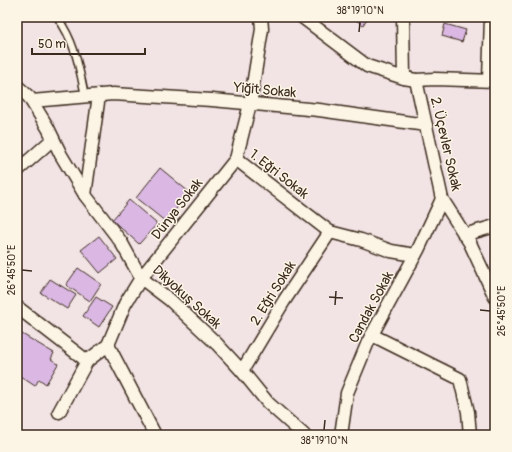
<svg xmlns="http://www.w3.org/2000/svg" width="512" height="452" font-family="Pangolin,sans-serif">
	<rect width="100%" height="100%" fill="#f2e3e4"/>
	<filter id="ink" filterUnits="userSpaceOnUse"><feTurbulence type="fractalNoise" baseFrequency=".025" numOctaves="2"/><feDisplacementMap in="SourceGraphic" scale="8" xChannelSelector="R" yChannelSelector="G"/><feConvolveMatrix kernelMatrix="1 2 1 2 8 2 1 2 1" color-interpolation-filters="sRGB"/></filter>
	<g filter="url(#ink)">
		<g fill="#dab8e3" stroke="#3b2a1e">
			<polygon points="352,17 368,17 363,25"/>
			<polygon points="445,24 466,30 462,42 442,36"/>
			<polygon points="17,133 22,139 17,143"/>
			<polygon points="160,168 189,192 166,222 136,198"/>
			<polygon points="129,200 157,224 139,244 112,220"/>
			<polygon points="99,236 117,259 100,273 81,250"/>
			<polygon points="78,268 101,284 90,301 66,285"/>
			<polygon points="50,279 76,295 67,309 41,293"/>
			<polygon points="96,297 112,307 99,327 83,316"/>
			<polygon points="17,331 54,353 51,359 58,364 46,384 39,379 35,386 17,374"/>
		</g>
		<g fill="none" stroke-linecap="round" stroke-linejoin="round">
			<defs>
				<path id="service" d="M57 17C75 41 79 67 85 96"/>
				<g id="minor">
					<polyline points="302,17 367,66 404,78 416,80 435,79 495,81"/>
					<polyline points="403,17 404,78"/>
					<polyline points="416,80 442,199 470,243 495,297"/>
					<polyline points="489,80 491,17"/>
					<polyline points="17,86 29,97 48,128 61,155 85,195 121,242 141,278 170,300 217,344 242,371 268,403 304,435"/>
					<polyline points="32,101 113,94 212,100 319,110 426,125"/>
					<polyline points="236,159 330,232 361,240 391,251 415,255"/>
					<polyline points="17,171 53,139"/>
					<polyline points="85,195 99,95"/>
					<polyline points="464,235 495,226"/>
					<polyline points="17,307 87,361"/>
					<polyline points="372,335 460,379 468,412 470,435"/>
					<polyline points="108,345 155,435"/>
					<polyline points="242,371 284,301 330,232"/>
					<polyline points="59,412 87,361 108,345 125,304 141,278 236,159 250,104 262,29 261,17"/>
					<polyline points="341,435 347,393 368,342 418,250 442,199"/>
				</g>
			</defs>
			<use href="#service" stroke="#3b2a1e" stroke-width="9"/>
			<use href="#minor" stroke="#3b2a1e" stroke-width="15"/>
			<use href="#service" stroke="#fcf5e5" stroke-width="6"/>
			<use href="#minor" stroke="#fcf5e5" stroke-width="12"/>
		</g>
	</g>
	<path fill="none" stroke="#3b2a1e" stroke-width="1.5" d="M359 32 360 22M22 270 32 271M329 297 343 298M335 305 336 291M480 310 490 311M324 430 325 420"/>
	<g text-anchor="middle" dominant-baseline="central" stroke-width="3" stroke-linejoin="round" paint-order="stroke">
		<g font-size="14" fill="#3b2a1e" stroke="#fcf5e5">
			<text transform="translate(265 90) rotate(5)">Yiğit Sokak</text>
			<text transform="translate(446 144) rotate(77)">2. Üçevler Sokak</text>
			<text transform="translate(279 174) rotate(38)">1. Eğri Sokak</text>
			<text transform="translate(177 209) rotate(-52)">Dünya Sokak</text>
			<text transform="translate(273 293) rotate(-58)">2. Eğri Sokak</text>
			<text transform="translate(187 297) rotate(42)">Dikyokuş Sokak</text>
			<text transform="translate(371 307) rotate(-62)">Candak Sokak</text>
		</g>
	</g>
	<rect width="512" height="452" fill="none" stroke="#fcf5e5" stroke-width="44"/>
	<path d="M32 48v6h113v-6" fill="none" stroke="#3b2a1e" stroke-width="2"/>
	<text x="38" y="48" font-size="12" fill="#3b2a1e" stroke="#fcf5e5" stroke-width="3" paint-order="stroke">50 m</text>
	<rect x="22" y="22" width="468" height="408" fill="none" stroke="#3b2a1e" stroke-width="1.5"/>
	<g font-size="10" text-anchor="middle" fill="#3b2a1e">
		<text x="360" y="14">38°19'10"N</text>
		<text transform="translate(11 270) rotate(-90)" y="4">26°45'50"E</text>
		<text transform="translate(501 311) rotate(-90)" y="4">26°45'50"E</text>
		<text x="324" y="444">38°19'10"N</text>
	</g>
</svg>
